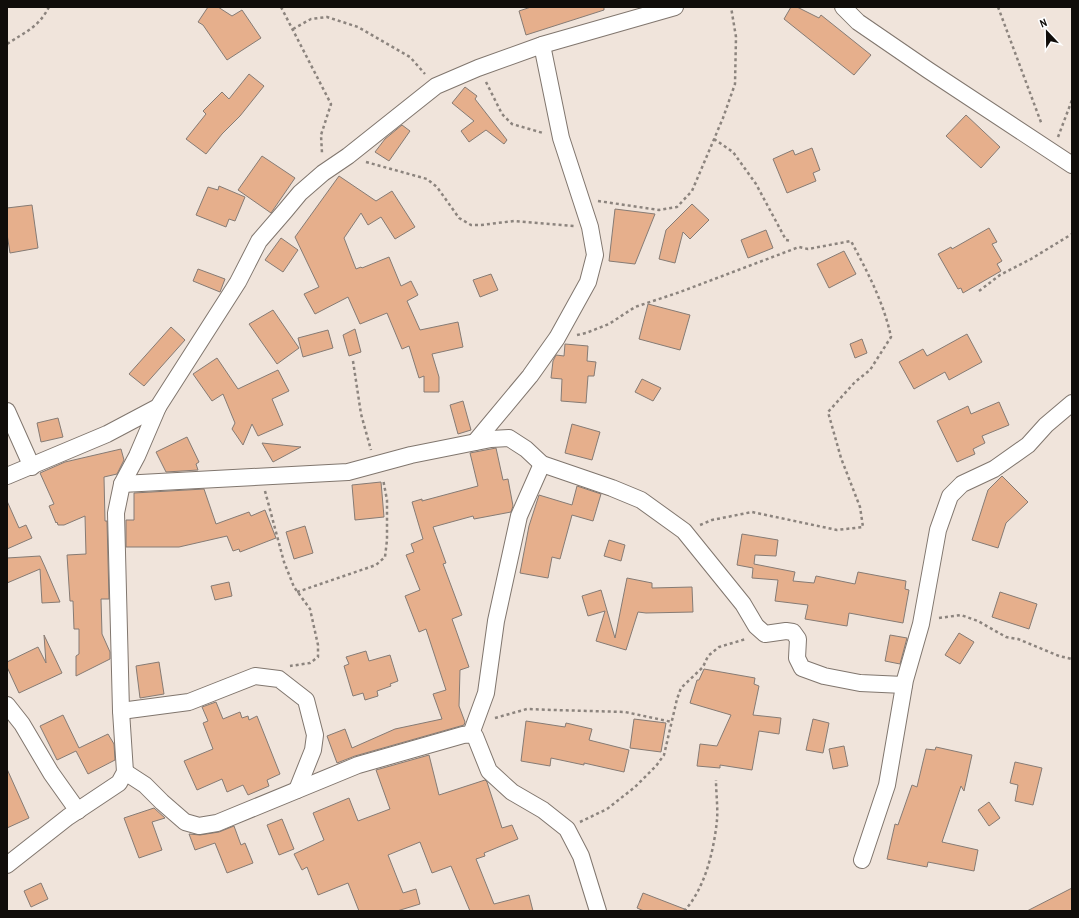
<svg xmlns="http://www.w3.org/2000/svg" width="1079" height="918" font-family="'Archivo Narrow',sans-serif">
	<rect width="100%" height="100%" fill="#f0e4db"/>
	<g fill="#e6af8c" stroke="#867b74">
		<polygon points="208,7 218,7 232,16 242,10 261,38 227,60 203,25 198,22"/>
		<polygon points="531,7 604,7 604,10 526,35 519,11"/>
		<polygon points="791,7 797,7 819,18 821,15 871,55 854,75 784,19"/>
		<polygon points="249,74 264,86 240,116 222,134 206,154 186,139 206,114 203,111 222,92 229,99"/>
		<polygon points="465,87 477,96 475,99 507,140 504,144 486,130 469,142 461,131 474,121 452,103"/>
		<polygon points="966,115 1000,147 981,168 946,136"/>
		<polygon points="402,125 410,131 389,161 375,152 385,139"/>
		<polygon points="812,148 820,170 813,173 816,181 787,193 773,159 793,150 795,155"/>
		<polygon points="262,156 295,178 271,213 238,190"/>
		<polygon points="339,176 376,201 392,191 415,227 395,239 381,217 368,225 361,213 344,238 356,269 361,267 362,268 389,257 401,286 411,281 418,295 407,301 420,330 458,322 463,347 432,354 439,377 439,392 424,392 424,376 419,378 409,346 402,349 387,313 360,324 348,297 315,314 304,294 319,287 295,237"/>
		<polygon points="219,186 245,197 235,221 229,219 226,227 196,215 208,187 218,190"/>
		<polygon points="692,204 709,220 690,239 683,232 675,263 659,259 666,230"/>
		<polygon points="32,205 38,248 10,253 7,234 7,208"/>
		<polygon points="615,209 655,214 635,264 609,261"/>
		<polygon points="989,228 997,242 992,244 1002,261 997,264 1001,271 963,293 961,288 958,289 938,254 951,247 952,249"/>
		<polygon points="766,230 773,248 748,258 741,240"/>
		<polygon points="281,238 298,250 283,272 265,260"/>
		<polygon points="844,251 856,274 829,288 817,264"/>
		<polygon points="198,269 225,279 220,292 193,281"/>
		<polygon points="491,274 498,290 480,297 473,280"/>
		<polygon points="648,304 690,315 680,350 639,339"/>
		<polygon points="273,310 299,348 277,364 249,324"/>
		<polygon points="171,327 185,340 144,386 129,374"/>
		<polygon points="355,329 361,352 349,356 343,335"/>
		<polygon points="328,330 333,348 303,357 298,338"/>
		<polygon points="967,334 982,362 949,380 945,372 914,389 899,362 923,349 927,356"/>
		<polygon points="862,339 867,353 855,358 850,344"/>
		<polygon points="565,344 588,346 587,361 596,362 594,376 588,376 586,403 561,401 562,379 551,378 553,361 556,355 564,356"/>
		<polygon points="217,358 238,389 278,370 289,391 272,399 283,425 258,436 252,424 243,445 232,429 235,423 223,394 212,401 193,374"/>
		<polygon points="642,379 661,388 653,401 635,392"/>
		<polygon points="463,401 471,430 458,434 450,405"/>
		<polygon points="999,402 1009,425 982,436 985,443 973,449 975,454 957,462 937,421 968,406 971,414"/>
		<polygon points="58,418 63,437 41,442 37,423"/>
		<polygon points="572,424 600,432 592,460 565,453"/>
		<polygon points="187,437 199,462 196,464 198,470 166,472 156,452"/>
		<polygon points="262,443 301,447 273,462"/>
		<polygon points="496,448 503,480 508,479 513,506 511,512 474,519 473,516 433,527 446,563 443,564 462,615 452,619 469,667 460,670 459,706 465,722 464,725 355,756 337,763 327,736 345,729 352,748 395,729 442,719 433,694 446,690 426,629 419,632 405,596 420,590 406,555 414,552 411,544 423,539 412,502 422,499 422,501 478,486 470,453"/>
		<polygon points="121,449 124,460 117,474 104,477 105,521 107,521 109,599 101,599 102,634 110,652 110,659 76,676 76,656 79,654 79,629 74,629 73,601 70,601 67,555 86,554 85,516 64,525 58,525 57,522 56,523 49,506 54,504 40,473 65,462"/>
		<polygon points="1002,476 1028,502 1006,523 998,548 972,540 988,490"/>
		<polygon points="381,482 384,517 355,520 352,485"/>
		<polygon points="577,486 601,494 593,521 572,515 560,559 552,557 548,578 520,573 529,526 539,495 572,505"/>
		<polygon points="204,489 216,524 249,512 251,516 265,510 276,538 240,552 239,549 233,551 227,536 179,547 126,547 126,520 134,520 134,493"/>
		<polygon points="7,501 19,528 26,525 32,538 7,549"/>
		<polygon points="305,526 313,553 294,559 286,532"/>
		<polygon points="742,534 778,540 776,556 755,555 754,564 795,572 793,581 814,583 816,576 855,584 858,572 906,581 905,589 909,590 903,623 849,613 847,626 805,619 808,605 775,601 778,580 752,578 753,568 737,565"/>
		<polygon points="609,540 625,545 621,561 604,556"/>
		<polygon points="40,556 45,567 60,602 42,603 40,569 7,583 7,558"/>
		<polygon points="627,578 652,583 652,588 692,587 693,612 646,613 638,612 626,650 596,641 605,611 588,616 582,596 601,590 615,638"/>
		<polygon points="229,582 232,596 215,600 211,586"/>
		<polygon points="1000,592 1037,604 1029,629 992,617"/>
		<polygon points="959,633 974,642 960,664 945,655"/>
		<polygon points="44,635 62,673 19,693 7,667 7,662 38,647 46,663"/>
		<polygon points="890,635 907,638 900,664 885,661"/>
		<polygon points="366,651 369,661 390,655 398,681 390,684 391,686 377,691 378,696 365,700 363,693 353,696 344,666 349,664 346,657"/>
		<polygon points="159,662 164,694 140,698 136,666"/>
		<polygon points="704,669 755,678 754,684 759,686 753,715 781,718 779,734 759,731 752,770 720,765 720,768 697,766 700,744 717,746 731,715 690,703 697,680 699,680"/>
		<polygon points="216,702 223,719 240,712 242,718 248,716 249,720 257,716 280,774 267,780 269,786 248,795 243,785 227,792 222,779 197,790 184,761 213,749 203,723 208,721 202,707"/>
		<polygon points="63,715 79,748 108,734 114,744 115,760 88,774 76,751 57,760 40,726"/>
		<polygon points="634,719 666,723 661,752 630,748"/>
		<polygon points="813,719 829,723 823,753 806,750"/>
		<polygon points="526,721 565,727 566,723 592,729 589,740 629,750 624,772 584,763 584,765 551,758 550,766 521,761"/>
		<polygon points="844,746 848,766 833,769 829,749"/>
		<polygon points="936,747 972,755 964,791 961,786 942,842 978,850 974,871 928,862 927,867 887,859 895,824 898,825 912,785 917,787 926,749 935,750"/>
		<polygon points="429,755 439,795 485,780 487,782 502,828 512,825 518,839 484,853 485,856 476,859 494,904 529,895 533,911 470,911 451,866 432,873 420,842 388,855 403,893 416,889 420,904 397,911 359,911 348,883 318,895 307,867 302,870 294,854 324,840 313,813 349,798 358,821 390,809 376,770"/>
		<polygon points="1015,762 1042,768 1033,805 1015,801 1018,785 1010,783"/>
		<polygon points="7,769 29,818 7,828"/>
		<polygon points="989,802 1000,818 989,826 978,810"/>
		<polygon points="154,808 165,818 152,822 162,850 139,858 124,818"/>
		<polygon points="282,819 294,849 279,855 267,825"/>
		<polygon points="234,826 241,845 245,843 253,863 227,873 215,843 195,850 189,834 200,835 219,832"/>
		<polygon points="41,883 48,899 31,907 24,891"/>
		<polygon points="1072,888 1072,911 1027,911"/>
		<polygon points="643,893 687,910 686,911 644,911 637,908"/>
	</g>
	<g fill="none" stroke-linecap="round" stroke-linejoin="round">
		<defs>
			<g id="street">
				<polyline points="843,7 858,22 928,70 1072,165"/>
				<polyline points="7,411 32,467"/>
				<polyline points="475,442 530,376 557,338 588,282 595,255 590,227 561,138 542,45"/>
				<polyline points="7,476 107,434 158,407 238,282 259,241 285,211 300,193 323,173 348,156 436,86 478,68 542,45 675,7"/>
				<polyline points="122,484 348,472 411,455 491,439 509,438 526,449 542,464 612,488 641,500 684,531 743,604 756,626 765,634 786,631 793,632 798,639 797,658 802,668 824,676 860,683 904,685"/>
				<polyline points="7,705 22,724 51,773 78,811"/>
				<polyline points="121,711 189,702 255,676 279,679 306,700 315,735 313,750 297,790"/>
				<polyline points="471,734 486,693 496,621 519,516 542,464"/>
				<polyline points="125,772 145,785 162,802 185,822 199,826 217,823 358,765 463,735 471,734 475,736 489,771 512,792 543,810 567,829 581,856 598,911"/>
				<polyline points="862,860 887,785 905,680 921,624 938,530 950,496 962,484 994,469 1028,445 1046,425 1072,403"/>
				<polyline points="7,865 68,817 119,783 125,772 121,711 116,513 122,484 137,456 158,407"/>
			</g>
		</defs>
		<use href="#street" stroke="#80766e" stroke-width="18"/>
		<g stroke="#8c847e" stroke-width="2.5" stroke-dasharray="3 3" stroke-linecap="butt">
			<polyline points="281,7 331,104 321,135 322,153"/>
			<polyline points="998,7 1042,125"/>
			<polyline points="293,29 311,19 327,17 358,27 410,57 425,74"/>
			<path d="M7 44C25 32 38 28 49 7"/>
			<polyline points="486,82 502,114 512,124 543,133"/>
			<polyline points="1058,137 1072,100"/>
			<polyline points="714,139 733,152 756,184 786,240 791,241"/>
			<polyline points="366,162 427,179 437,187 459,218 471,225 481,225 514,221 574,226"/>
			<polyline points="598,201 659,210 677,207 692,191 723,118 735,84 736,37 731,7"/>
			<polyline points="979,291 1000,275 1031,259 1072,234"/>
			<path d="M577 335 586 333 609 324 635 307 680 292 799 247 808 249 851 241C867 271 884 303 891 337L870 370 855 382 828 412 841 458 860 507 863 527 837 530 752 512 712 520 700 525"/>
			<polyline points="353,361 361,414 371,450"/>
			<polyline points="265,491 284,562 294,587 310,609 318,645 318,657 310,663 290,666"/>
			<polyline points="297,592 376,565 385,557 387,540 387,500 383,479"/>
			<polyline points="939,618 961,615 978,621 1006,637 1018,639 1059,656 1072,659"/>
			<polyline points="495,718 527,709 553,710 625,712 672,722"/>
			<polyline points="580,822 607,809 635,787 656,766 664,755 677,699 681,688 703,667 708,656 719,647 746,639"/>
			<path d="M684 911C705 889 714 850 717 820 718 807 716 793 716 780"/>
		</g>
		<use href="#street" stroke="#fff" stroke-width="16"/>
	</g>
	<rect width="1079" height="918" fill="none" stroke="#100d0a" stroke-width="16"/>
	<g transform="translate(1047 32) rotate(338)" stroke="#ffffff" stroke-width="3" paint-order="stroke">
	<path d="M0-3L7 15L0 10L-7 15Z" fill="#100d0a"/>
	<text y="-6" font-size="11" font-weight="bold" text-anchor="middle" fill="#100d0a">N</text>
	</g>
</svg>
